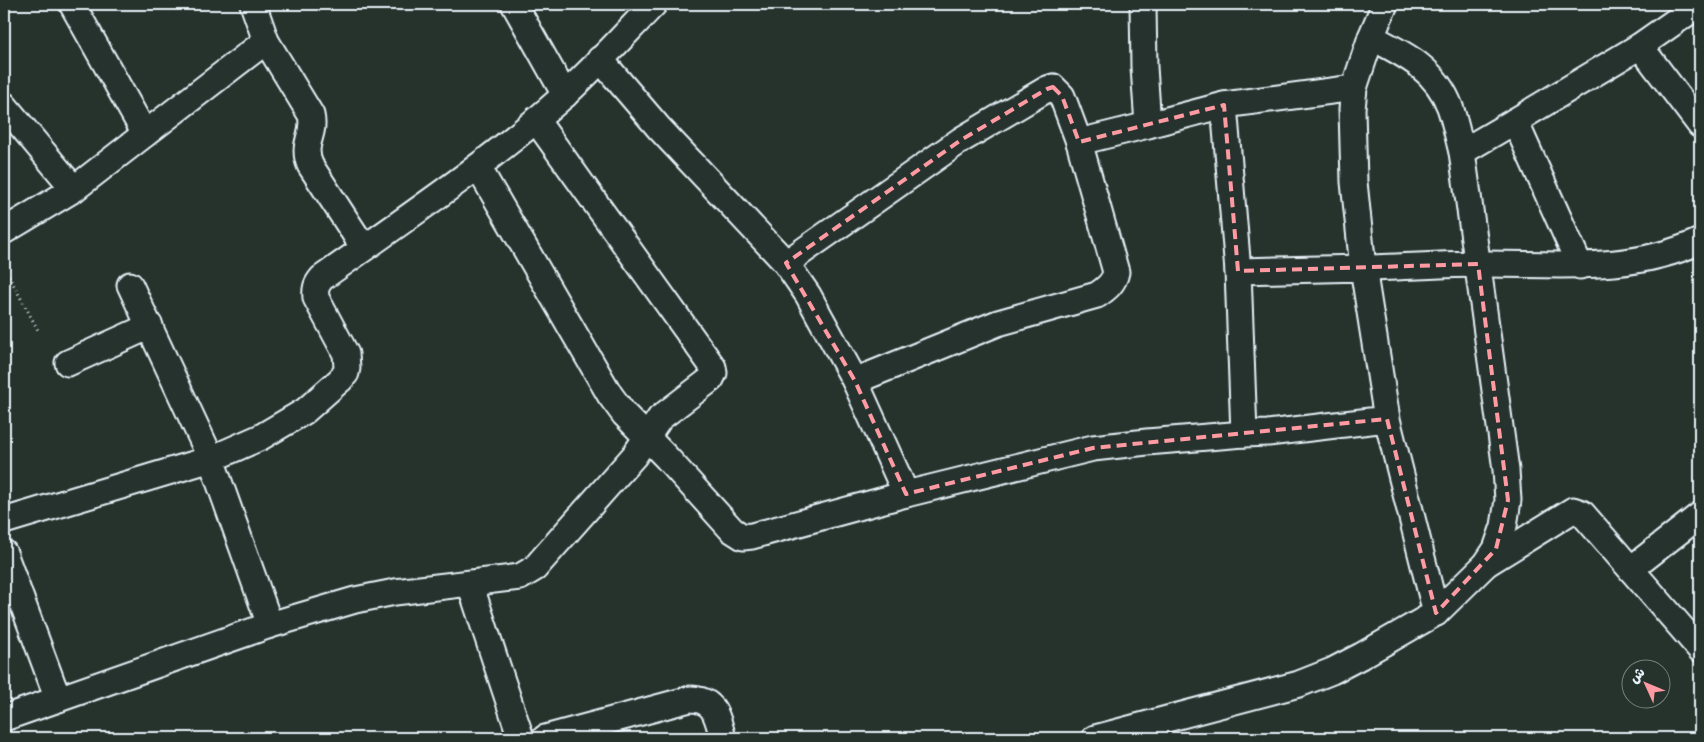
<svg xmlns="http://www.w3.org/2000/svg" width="1704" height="742" font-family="Itim,'Playpen Sans Arabic',sans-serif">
	<rect width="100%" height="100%" fill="#26332d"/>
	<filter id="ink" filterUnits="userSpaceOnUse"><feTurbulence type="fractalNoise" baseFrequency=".02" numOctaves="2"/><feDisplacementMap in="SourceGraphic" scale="10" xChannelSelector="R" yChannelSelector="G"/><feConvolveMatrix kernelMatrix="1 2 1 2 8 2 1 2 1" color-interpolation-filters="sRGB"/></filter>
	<g filter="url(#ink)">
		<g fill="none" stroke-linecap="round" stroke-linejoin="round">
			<defs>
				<g id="street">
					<path d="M253 4 266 41 311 115C316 135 301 143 310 165L364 248"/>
					<polyline points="514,4 565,95"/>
					<polyline points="1143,4 1144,67 1148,125 1224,105"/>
					<path d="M1371 37 1354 88 1352 109 1354 182 1363 268C1404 267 1445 264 1486 264 1560 264 1630 273 1700 241"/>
					<polyline points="1640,46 1700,125"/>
					<polyline points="600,59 659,128 786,263 808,295 855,381"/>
					<polyline points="4,105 74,189"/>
					<polyline points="1515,121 1580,266"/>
					<path d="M1148 125 1079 142 1116 272C1114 283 1106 289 1097 295L998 323 855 381 906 494 1093 448 1147 442 1244 434"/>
					<polyline points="145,134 266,41"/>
					<polyline points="1462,152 1515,121 1640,46 1700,4"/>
					<polyline points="478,167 610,395 624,414 667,458 732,530 743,537 752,536 906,494"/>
					<polyline points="4,231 74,189 145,134 72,4"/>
					<polyline points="786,263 961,140 1047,89 1053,87 1062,96 1079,142"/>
					<polyline points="1238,271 1224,105 1354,88"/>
					<polyline points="68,363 150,326"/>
					<polyline points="1387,419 1268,433 1244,434 1238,271 1363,268 1387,419 1436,613"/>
					<polyline points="4,521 211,459 130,285"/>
					<polyline points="4,553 58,699"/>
					<polyline points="1486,564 1573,510 1582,513 1700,649"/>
					<polyline points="1631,569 1700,515"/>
					<polyline points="470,584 521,738"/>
					<path d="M270 625 211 459 261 437 305 411 340 380 346 373 347 368 346 354 316 298C315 289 316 285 322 278 402 221 485 166 558 101 592 71 623 36 654 4"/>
					<polyline points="4,718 270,625 355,600 395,592 520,577 535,568 541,561 634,456 660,418 711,379 714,373 713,367 536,120"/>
					<path d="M545 738 690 699C716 699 717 718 723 738"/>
					<path d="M1095 738 1299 684 1332 671 1361 656 1436 613 1486 564 1496 549 1504 526 1508 500 1506 470 1462 152C1458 137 1455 121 1450 107 1436 69 1404 54 1371 37L1385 4"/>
				</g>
			</defs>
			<use href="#street" stroke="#e8f1f8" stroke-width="29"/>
			<polyline stroke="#e8f1f8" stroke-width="3" stroke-dasharray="1 4" stroke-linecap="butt" points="4,267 38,330"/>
			<use href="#street" stroke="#26332d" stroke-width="25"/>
		</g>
	</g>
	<path fill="none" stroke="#ff9aa2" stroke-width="4" stroke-dasharray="10 6" stroke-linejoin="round" d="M1053 87 1062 96 1079 142 1224 105 1238 271 1478 264 1508 500 1496 549 1436 613 1387 419 1093 448 906 494 855 381 786 263 961 140 1047 89Z"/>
	<rect width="1704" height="742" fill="none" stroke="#26332d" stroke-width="20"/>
	<rect x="10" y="10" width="1684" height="722" fill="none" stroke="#e8f1f8" stroke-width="2" filter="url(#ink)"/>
	<g transform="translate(1646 684) rotate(314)"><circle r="24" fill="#26332d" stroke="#747f7e"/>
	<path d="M0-4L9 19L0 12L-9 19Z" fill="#ff9aa2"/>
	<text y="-8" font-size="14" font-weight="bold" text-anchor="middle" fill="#e8f1f8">ش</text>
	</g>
</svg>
